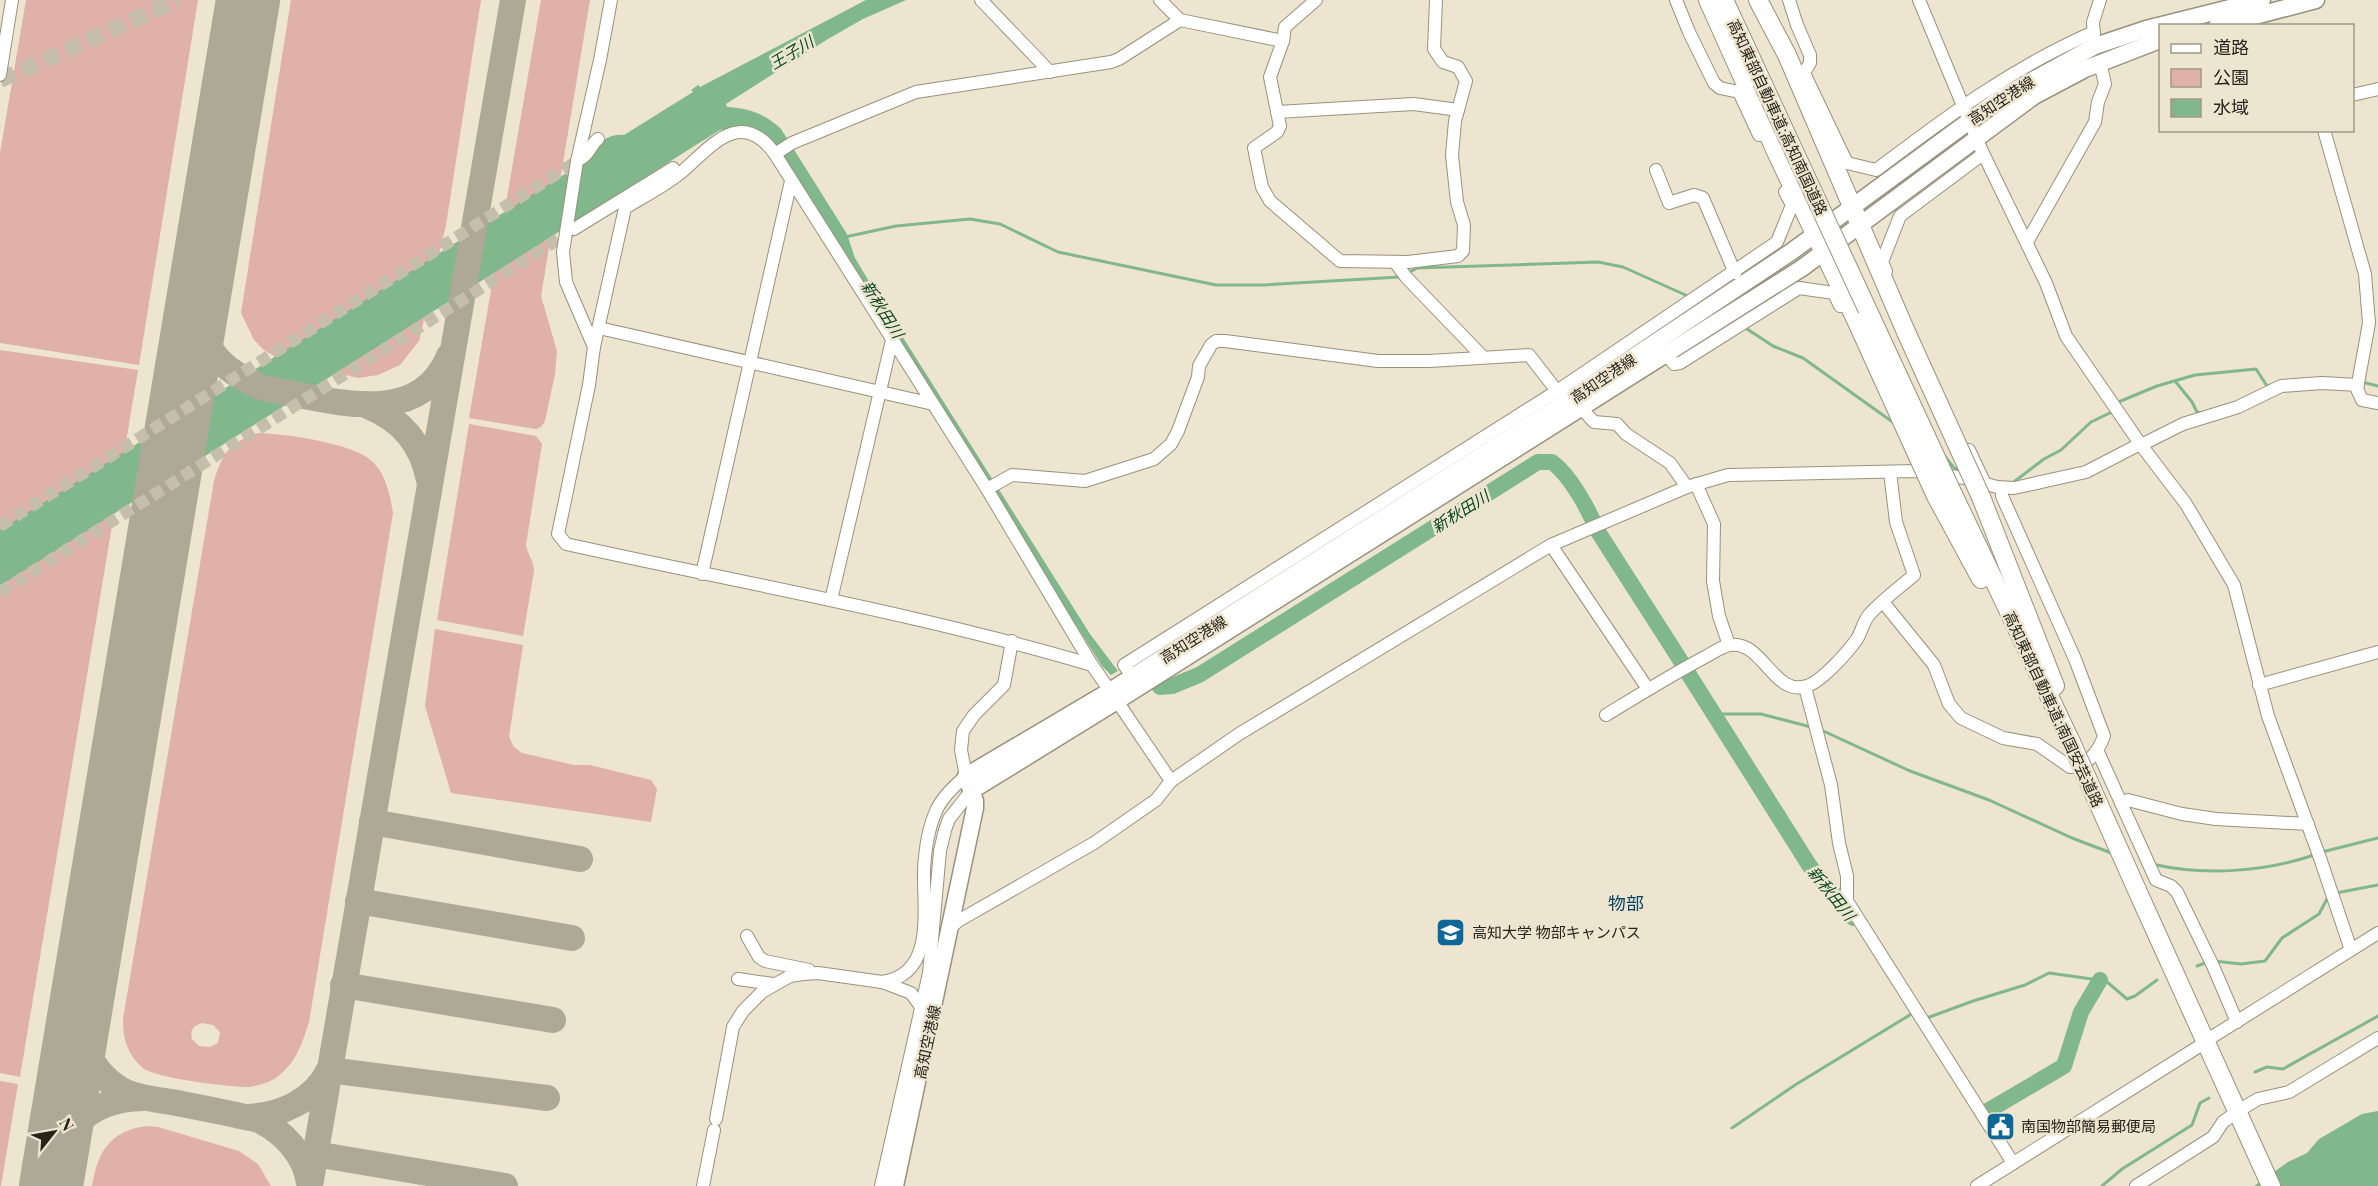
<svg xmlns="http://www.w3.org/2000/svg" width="2378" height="1186" font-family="'Playfair Display','Noto Sans JP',serif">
	<rect width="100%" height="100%" fill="#ede5cf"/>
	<g fill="#dfb1a9" fill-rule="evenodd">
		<polygon points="26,0 198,0 139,365 0,343 0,153"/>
		<polygon points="291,0 481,0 446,225 419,341 400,365 378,375 358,378 277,358 264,350 254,340 241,313"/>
		<polygon points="541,0 590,0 541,296 557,351 555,374 545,421 541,427 536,429 469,418"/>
		<polygon points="0,350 138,370 20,1077 0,1073"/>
		<path d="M469 424 536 436 542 444 526 545C528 555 534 561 534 571L523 636 437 620Z"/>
		<path d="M258 433C286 434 354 443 373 462 386 475 390 495 393 513L309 1022C302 1044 296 1063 277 1077 271 1082 255 1087 247 1087 229 1087 155 1078 143 1068 127 1054 123 1039 123 1019L214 481C223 452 229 443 258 433ZM202 1023 213 1025 220 1032 218 1043 210 1047 199 1046 192 1039C190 1030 193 1026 202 1023Z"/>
		<polygon points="435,629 523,645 509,737 514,747 522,753 574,765 590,765 651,780 657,789 651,822 451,793 425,706"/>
		<polygon points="0,1081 18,1084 1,1186 0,1186"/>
		<path d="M146 1126 158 1127 239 1151 258 1164 271 1186H92C98 1151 109 1132 146 1126Z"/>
	</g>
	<g fill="#80b88b">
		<path d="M866 0H906L863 19 828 39 726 104 727 107C749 108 765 114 781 129L847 234 855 258 894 323 1090 634 1118 671 1111 675 1102 666 774 148 740 127 720 130 699 143 0 586V530L587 160C596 144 608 133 624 135L693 92 691 90 698 85 700 87Z"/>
		<polygon points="2378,1111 2378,1186 2254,1186 2288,1162 2307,1153 2319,1139 2362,1114"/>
	</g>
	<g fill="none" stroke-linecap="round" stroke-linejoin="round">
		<g stroke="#80b88b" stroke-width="3">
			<polyline points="845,237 896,226 970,219 1000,224 1058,252 1216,285 1263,285 1400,277"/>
			<polyline points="1408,273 1417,268 1598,262 1623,267 1690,297"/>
			<polyline points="1744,327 1773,346 1803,358 1894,423"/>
			<polyline points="2175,381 2192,402 2197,412 2202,413"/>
			<polyline points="2362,382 2378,386"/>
			<polyline points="2116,403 2157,386 2195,375 2256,369 2267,386 2271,385"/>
			<polyline points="1943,454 1954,468 1962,471"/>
			<polyline points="2011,484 2044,459 2061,450 2091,422 2114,411"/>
			<polyline points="1714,714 1761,714 1811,727"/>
			<polyline points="1819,729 1910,771 1989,800 2072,838 2114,854"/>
			<polyline points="2322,852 2378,838"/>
			<path d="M2152 864C2204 876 2264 872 2314 855"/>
			<polyline points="2336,893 2378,885"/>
			<polyline points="2214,961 2241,964 2265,961 2282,938 2319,914 2329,895"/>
			<polyline points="2197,966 2208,962"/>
			<polyline points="1927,1018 1973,1001 2025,985 2049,973 2106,981 2127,999 2135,996 2157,980"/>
			<polyline points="2255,1072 2267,1067 2283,1069 2378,1016"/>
			<polyline points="1732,1128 1795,1085 1913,1013"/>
			<polyline points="2102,1186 2122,1169 2192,1125 2200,1103 2209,1098"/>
		</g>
		<g stroke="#80b88b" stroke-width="16">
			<path d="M1686 670 1809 865C1823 884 1841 898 1853 918"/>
			<path d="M1160 687 1172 686 1199 675 1538 462H1552C1570 475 1589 510 1597 530L1684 666"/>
			<polyline points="1986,1112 2064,1066 2081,1012 2100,980"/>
		</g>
		<g stroke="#aea896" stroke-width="26">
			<path d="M200 290C197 344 214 367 263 388"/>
			<path d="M268 389C328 399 418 431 449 356"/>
			<path d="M368 406C402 420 422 444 429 480"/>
			<polyline points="372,822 580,859"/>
			<polyline points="358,901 572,938"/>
			<polyline points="343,985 553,1020"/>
			<path d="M83 997C77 1033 86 1068 120 1089 138 1099 162 1100 182 1104 207 1109 233 1114 259 1120 283 1132 305 1154 309 1183"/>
			<path d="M248 1117C281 1115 314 1101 329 1070L547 1098"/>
			<polyline points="315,1154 505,1186"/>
			<path d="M54 1172C61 1125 95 1099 142 1098"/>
			<polyline points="310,1186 513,0"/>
		</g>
		<polyline stroke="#aea896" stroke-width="64" points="51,1186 248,0"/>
		<g stroke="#c5beab" stroke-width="12" stroke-dasharray="12 6" stroke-linecap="butt">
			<polyline points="0,526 582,158"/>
			<polyline points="0,592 573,230"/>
		</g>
		<polyline stroke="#c5beab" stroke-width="16" stroke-dasharray="16 8" stroke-linecap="butt" points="0,80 178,0"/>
		<defs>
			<g id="minor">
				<path d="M611 0 600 60 577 161 563 252 566 282 594 347 589 385 558 534 566 544C742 583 920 614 1092 665"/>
				<polyline points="981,0 1050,72"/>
				<polyline points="1160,0 1180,20 1283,41"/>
				<polyline points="1316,0 1285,27 1283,41 1270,77 1280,126 1277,132 1254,148 1262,187 1270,201 1340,261 1408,262 1458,256 1463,251 1464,225 1457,202 1452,155 1455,121 1466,81 1458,67 1443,62 1434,49 1436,0"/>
				<polyline points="1676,0 1689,32 1714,83 1720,88 1739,92 1759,135"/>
				<path d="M1789 0 1797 25 1810 55V63L1804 73 1847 163 1876 170C1948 116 2011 68 2094 32"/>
				<polyline points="1919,0 1981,149 2046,283 2066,336 2141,445 2186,504 2234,585 2268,716 2320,858 2351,950"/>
				<polyline points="2094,39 2093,22 2100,0"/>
				<polyline points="0,75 12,0"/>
				<polyline points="2352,95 2378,89"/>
				<polyline points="1277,112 1414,104 1458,110"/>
				<polyline points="2324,130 2365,274 2369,323 2357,389 2362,400 2378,403"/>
				<polyline points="775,154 792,143 916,92 1111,62 1119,59 1180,20"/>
				<path d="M582 158C590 153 591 144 598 139"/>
				<polyline points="1656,170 1669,203 1694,195 1703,198 1735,273"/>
				<polyline points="574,229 673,168"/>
				<polyline points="2027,242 2095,122 2098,102 2105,84 2100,63"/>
				<polyline points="1395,262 1406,277 1482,356"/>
				<polyline points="1886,271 1882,262 1900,216 1983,154"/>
				<polyline points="599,328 933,404"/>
				<path d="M594 347 625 208C644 196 667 185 684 170 713 144 742 108 775 154L987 489 1092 665 1110 691"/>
				<polyline points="1666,354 1674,364 1680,363 1799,288 1834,293 1840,306"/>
				<polyline points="2141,445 2183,424 2238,407 2281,386 2322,383 2358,385"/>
				<polyline points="1969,450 1985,484"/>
				<polyline points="1696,484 1714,524 1713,581 1719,616 1729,645"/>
				<polyline points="987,489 1012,475 1085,481 1154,459 1171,444 1178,431 1198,377 1199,366 1211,345 1216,341 1225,341 1378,361 1429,361 1529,355 1557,391 1567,401 1581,408 1594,422 1617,424 1626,434 1670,463 1687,487"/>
				<polyline points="1551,545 1648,689"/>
				<polyline points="702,574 791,181"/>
				<polyline points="831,600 892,340"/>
				<path d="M1883 602 1934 665 1949 704 1961 718 2003 738 2037 744 2070 767C2087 768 2099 750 2104 736L2075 659 2002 496V488"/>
				<polyline points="1133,677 1124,665 1557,391 1777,242 1792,205 1785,192"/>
				<polyline points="2259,685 2378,652"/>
				<polyline points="1805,687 1831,785 1839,843 1847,876 1847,901 2013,1163"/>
				<polyline points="1117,701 1171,781"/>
				<path d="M1606 715C1639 695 1671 675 1705 657 1713 653 1722 646 1730 645 1763 640 1773 697 1807 686 1822 681 1848 652 1857 639 1862 631 1863 622 1869 615 1882 600 1899 588 1914 575L1896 522 1890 472"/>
				<polyline points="2098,752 2156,880 2171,886 2177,892 2213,966 2237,1022"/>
				<polyline points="2121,803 2128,800 2182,814 2216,819 2308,824"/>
				<polyline points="949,929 958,921 1094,843 1156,800 1171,781 1239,734 1551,545 1687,487 1728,475 1915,471 1965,478 1997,487 2014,488 2086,472 2140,444"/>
				<polyline points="747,936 759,957 765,961 809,970"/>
				<polyline points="738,979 773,984"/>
				<polyline points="882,982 911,993 922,1008"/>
				<polyline points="2212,1037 2378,933"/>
				<polyline points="2243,1108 2258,1099 2289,1092 2378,1038"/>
				<path d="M716 1119 733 1027 743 1011 762 992 790 976 803 974 818 973 882 982C936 975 923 909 924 870 925 850 928 829 936 811 942 797 954 786 966 776L961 750 963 731 974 715 1004 685 1012 641"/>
				<polyline points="703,1186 714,1130"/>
				<polyline points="881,1186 929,973 940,851 945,830 949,819 971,791"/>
				<polyline points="1977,1186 2198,1047"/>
				<polyline points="2136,1186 2213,1137 2223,1122 2230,1117"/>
			</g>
			<g id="major">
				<polyline points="2217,26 2316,0"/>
				<polyline points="971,791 1117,701 1802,268 2034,96 2085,69 2160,40"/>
				<polyline points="895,1186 975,808 975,801 966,776 1110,691 1567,401 1791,252 2002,97 2095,46 2146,29 2262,0"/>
			</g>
			<g id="highway">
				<polyline points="1708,0 1778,156 1857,322"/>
				<polyline points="1724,0 1762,82"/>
				<polyline points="1758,0 1787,55 1906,332"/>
				<polyline points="1951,490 2071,742"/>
				<polyline points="1936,496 1981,579"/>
				<polyline points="1981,497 2055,686"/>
				<polyline points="2141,899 2271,1186"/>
			</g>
		</defs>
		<use href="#minor" stroke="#98917d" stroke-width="14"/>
		<use href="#major" stroke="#98917d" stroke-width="19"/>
		<use href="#highway" stroke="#98917d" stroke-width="20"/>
		<use href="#minor" stroke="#fff" stroke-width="12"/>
		<use href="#major" stroke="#fff" stroke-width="16"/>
		<use href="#highway" stroke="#fff" stroke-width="18"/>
		<defs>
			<g id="highway-bridge">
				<polyline points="1762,82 1951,490"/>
				<polyline points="1857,322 1936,496"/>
				<polyline points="1906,332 1981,497"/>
				<polyline points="2071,742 2141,899"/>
			</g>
		</defs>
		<use href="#highway-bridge" stroke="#98917d" stroke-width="20" stroke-linecap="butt"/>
		<use href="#highway-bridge" stroke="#fff" stroke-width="18"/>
	</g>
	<defs>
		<symbol id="university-square" viewBox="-11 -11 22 22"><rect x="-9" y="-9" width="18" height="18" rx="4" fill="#0d6797" stroke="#ede5cf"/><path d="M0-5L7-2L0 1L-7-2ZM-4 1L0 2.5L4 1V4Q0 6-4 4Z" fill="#fff"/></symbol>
		<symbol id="civic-square" viewBox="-11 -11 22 22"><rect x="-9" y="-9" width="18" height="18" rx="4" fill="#0d6797" stroke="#ede5cf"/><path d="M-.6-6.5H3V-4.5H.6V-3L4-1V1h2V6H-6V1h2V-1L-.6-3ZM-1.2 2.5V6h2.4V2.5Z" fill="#fff"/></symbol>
	</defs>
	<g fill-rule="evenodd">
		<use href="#university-square" x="1434" y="916" width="33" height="33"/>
		<use href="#civic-square" x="1984" y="1110" width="33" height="33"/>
	</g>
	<g text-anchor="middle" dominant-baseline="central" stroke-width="5" stroke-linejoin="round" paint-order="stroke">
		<g font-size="15" fill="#27241c" stroke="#ede5cf">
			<text transform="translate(2001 100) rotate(-33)">高知空港線</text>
			<text transform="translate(1778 117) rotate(65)">高知東部自動車道;高知南国道路</text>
			<text transform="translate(1603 378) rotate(-34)">高知空港線</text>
			<text transform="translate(1193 639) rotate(-32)">高知空港線</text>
			<text transform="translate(2054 709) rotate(65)">高知東部自動車道;南国安芸道路</text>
			<text transform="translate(927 1042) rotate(-78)">高知空港線</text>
		</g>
		<g font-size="15" fill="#27241c" stroke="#ede5cf" text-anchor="start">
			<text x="1472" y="932">高知大学 物部キャンパス</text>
			<text x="2021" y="1126">南国物部簡易郵便局</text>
		</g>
		<g font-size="16" font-style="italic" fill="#05471e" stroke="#ede5cf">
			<text transform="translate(791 52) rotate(-31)">王子川</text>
			<text transform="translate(883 309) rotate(58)">新秋田川</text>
			<text transform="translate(1460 511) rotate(-32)">新秋田川</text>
			<text transform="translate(1832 893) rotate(51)">新秋田川</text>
		</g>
		<g font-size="18" fill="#064364" stroke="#ede5cf">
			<text x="1626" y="903">物部</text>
		</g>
	</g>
	<rect x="2159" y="24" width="195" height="108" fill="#ede5cf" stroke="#9e9887" stroke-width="1.5"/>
	<rect x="2171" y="44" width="30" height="9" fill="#ffffff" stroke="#9e9887" stroke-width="1.5"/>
	<text x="2213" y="54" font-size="18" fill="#27241c">道路</text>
	<rect x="2171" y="69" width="30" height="18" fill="#dfb1a9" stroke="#9e9887" stroke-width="1.5"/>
	<text x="2213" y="84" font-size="18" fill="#27241c">公園</text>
	<rect x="2171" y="99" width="30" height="18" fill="#80b88b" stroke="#9e9887" stroke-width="1.5"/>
	<text x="2213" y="114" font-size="18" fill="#27241c">水域</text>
	<g transform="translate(54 1132) rotate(59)" stroke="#ede5cf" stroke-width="4.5" paint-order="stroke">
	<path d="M0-4.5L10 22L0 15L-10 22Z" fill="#27241c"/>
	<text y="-9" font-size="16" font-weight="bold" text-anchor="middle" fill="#27241c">N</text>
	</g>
</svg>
